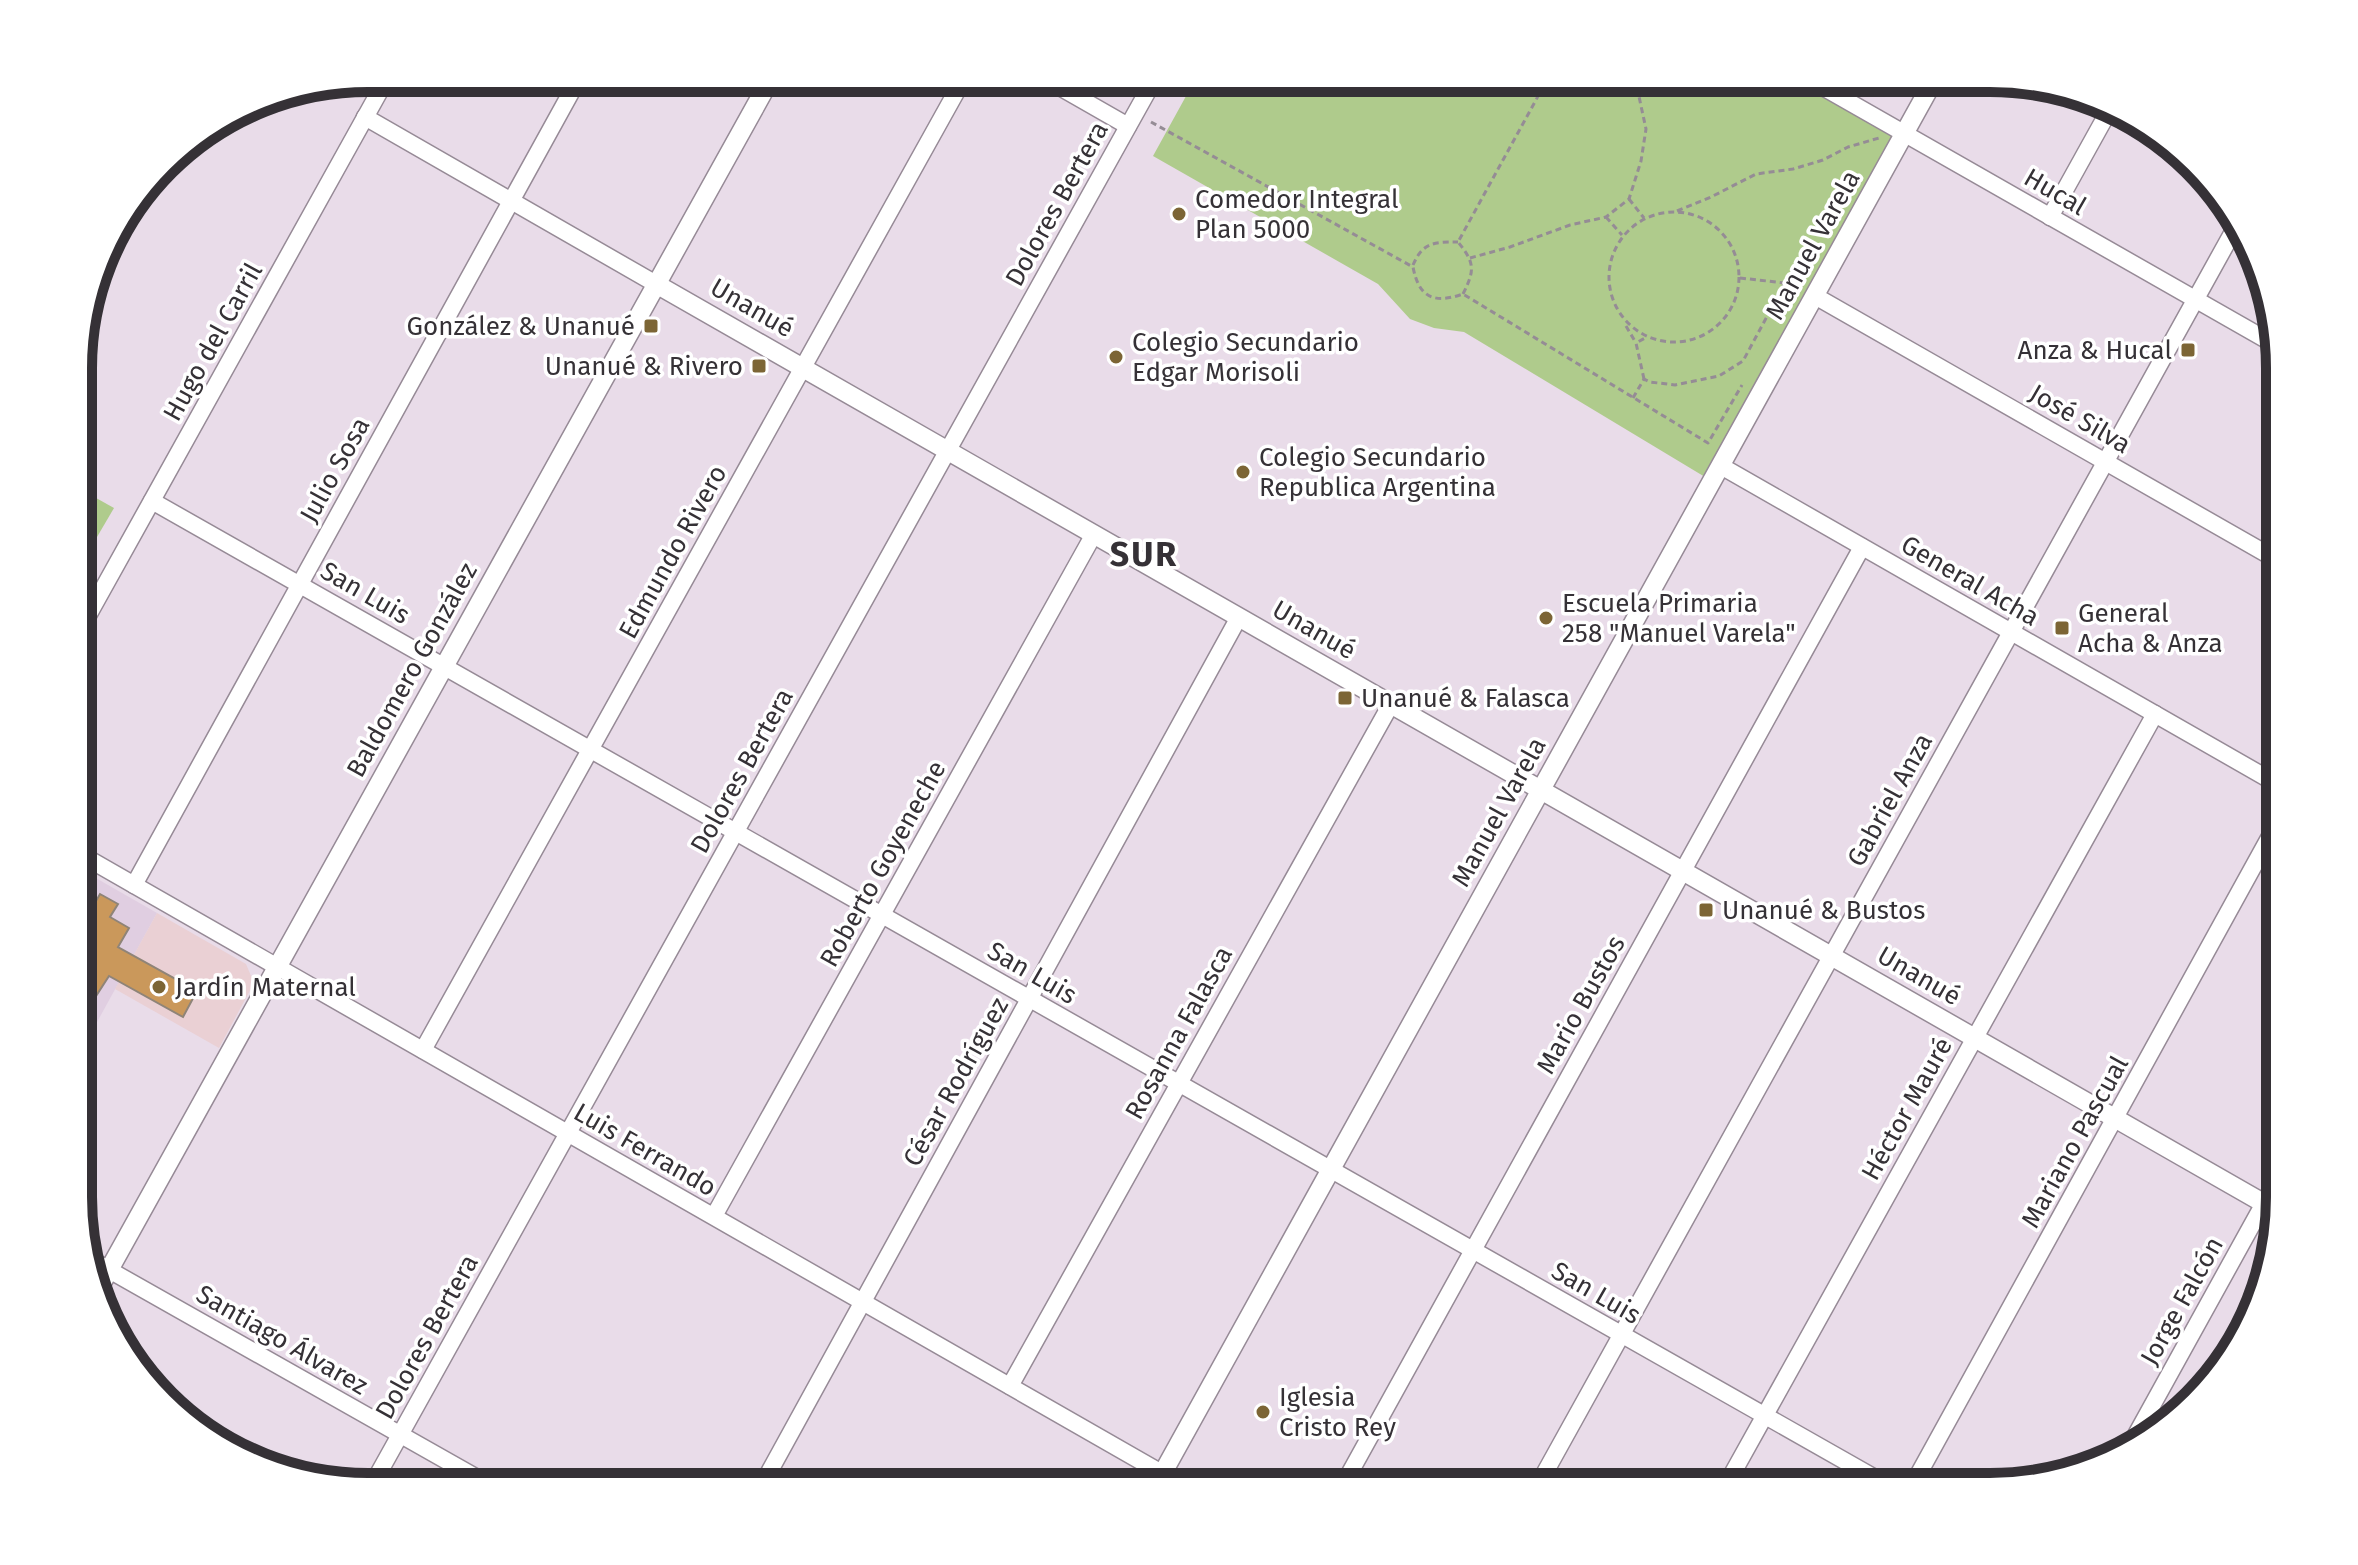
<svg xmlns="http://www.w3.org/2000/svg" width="2358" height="1565" viewBox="0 0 2358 1565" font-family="'Fira Sans',sans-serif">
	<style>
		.built { fill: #e0cee1 }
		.education { fill: #ead0d4 }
		.green { fill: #afcb8c }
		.building { fill: #ca985b; stroke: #8f8478; stroke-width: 2 }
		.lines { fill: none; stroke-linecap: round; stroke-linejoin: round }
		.minor-casing { stroke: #968a96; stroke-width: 19 }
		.tertiary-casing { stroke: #968a96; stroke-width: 21 }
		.path { stroke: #958c95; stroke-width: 3; stroke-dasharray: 6 4; stroke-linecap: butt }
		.minor { stroke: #fff; stroke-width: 16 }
		.tertiary { stroke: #fff; stroke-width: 18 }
		.poi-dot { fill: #7c6535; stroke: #fff; stroke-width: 3 }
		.labels { text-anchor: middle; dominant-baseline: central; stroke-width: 7; stroke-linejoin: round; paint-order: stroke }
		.street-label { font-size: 26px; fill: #353136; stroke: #fff }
		.poi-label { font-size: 26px; fill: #353136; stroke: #fff; text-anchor: start }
		.district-label { font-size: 34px; font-weight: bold; letter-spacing: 2px; fill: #353136; stroke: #fff }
		.rim { fill: none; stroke: #353136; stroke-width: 10 }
	</style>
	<rect width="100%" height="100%" fill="#e9dce9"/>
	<path class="built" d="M80,869L157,913L80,1053Z"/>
	<path class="education" d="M157,913L246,964L254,983L219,1048L115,989Z"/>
	<g class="green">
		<path d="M1196,78H1803L1898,132L1705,477L1464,332L1434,328L1410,319L1378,284L1153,156Z"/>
		<path d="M80,489L114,508L80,566Z"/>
	</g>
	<path class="building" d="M100,894L118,904L110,917L129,928L118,947L197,991L183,1017L109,976L96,996L93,994L80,1016V901L92,908Z"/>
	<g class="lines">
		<defs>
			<g id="minor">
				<path d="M1044,78L1128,126"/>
				<path d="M1807,78L2279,347"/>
				<path d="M365,117L656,284"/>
				<path d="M2050,217L2111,107"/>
				<path d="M1815,296L2279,561"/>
				<path d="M1721,466L2279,785"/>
				<path d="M152,501L1889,1486"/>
				<path d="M80,630L387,78"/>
				<path d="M80,854L1186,1487"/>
				<path d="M134,885L579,78"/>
				<path d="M423,1050L964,78"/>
				<path d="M714,1216L1094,534"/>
				<path d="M88,1258L493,1487"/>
				<path d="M1010,1386L1391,704"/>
				<path d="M2127,1451L2279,1176"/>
				<path d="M1912,1486L2279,820"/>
				<path d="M371,1487L1155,78"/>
				<path d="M761,1487L1239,617"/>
				<path d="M1342,1487L1862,547"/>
				<path d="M1537,1487L2239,221"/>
				<path d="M1725,1487L2155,714"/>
			</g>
			<g id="tertiary">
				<path d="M656,284L2279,1212"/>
				<path d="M99,1288L771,78"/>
				<path d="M1155,1487L1935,78"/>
			</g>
		</defs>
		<use href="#minor" class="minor-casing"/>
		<use href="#tertiary" class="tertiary-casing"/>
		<g class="path">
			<path d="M1151,122L1413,267C1419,298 1434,304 1463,294L1708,443L1742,385"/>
			<path d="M1629,199L1644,218"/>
			<path d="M1677,211L1711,197L1756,174L1793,169L1823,160L1848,147L1879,138"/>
			<circle cx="1674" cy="277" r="65"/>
			<path d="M1606,217L1622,235"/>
			<path d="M1470,258L1510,247L1570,225L1606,217L1629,199L1641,161L1646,129L1635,78"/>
			<path d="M1413,265C1423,242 1434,242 1458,242"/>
			<path d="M1740,278L1785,283L1798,287"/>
			<path d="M1463,294C1475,270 1475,263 1458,242L1548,78"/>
			<path d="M1626,326L1636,343"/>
			<path d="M1644,379L1636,343L1645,338"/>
			<path d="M1633,398L1644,379L1650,382L1675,385L1719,376L1743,361L1785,283"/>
		</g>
		<use href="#minor" class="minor"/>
		<use href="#tertiary" class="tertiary"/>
	</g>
	<g class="poi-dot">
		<circle cx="1179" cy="214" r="8"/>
		<rect x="643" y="318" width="16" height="16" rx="4"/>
		<rect x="2180" y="342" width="16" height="16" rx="4"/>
		<circle cx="1116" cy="357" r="8"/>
		<rect x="751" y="358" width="16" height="16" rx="4"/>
		<circle cx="1243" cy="472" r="8"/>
		<circle cx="1546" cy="618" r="8"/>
		<rect x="2054" y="620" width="16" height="16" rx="4"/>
		<rect x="1337" y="690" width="16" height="16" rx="4"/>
		<rect x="1698" y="902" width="16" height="16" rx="4"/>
		<circle cx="159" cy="987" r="8"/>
		<circle cx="1263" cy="1412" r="8"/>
	</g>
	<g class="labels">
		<g class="street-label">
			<text transform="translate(2055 192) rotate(30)">Hucal</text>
			<text transform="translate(1057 204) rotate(-61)">Dolores Bertera</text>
			<text transform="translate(1813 245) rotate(-61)">Manuel Varela</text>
			<text transform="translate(752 308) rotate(30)">Unanué</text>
			<text transform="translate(213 342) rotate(-61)">Hugo del Carril</text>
			<text transform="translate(2080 419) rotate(30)">José Silva</text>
			<text transform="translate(335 470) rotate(-61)">Julio Sosa</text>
			<text transform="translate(673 552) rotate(-61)">Edmundo Rivero</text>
			<text transform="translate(1970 581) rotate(30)">General Acha</text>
			<text transform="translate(365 593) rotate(30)">San Luis</text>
			<text transform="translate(1314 630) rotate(30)">Unanué</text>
			<text transform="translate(412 670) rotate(-61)">Baldomero González</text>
			<text transform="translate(742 771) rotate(-61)">Dolores Bertera</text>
			<text transform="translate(1890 800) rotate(-61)">Gabriel Anza</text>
			<text transform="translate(1499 812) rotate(-61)">Manuel Varela</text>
			<text transform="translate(883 864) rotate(-61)">Roberto Goyeneche</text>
			<text transform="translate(1032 973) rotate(30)">San Luis</text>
			<text transform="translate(1919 976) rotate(30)">Unanué</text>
			<text transform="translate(1581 1005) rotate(-61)">Mario Bustos</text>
			<text transform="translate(1179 1033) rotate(-61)">Rosanna Falasca</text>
			<text transform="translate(956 1082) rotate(-61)">César Rodríguez</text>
			<text transform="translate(1907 1109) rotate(-61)">Héctor Mauré</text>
			<text transform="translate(2075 1142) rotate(-61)">Mariano Pascual</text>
			<text transform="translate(645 1150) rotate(30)">Luis Ferrando</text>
			<text transform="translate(1596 1293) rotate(30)">San Luis</text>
			<text transform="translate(2182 1301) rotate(-61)">Jorge Falcón</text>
			<text transform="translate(427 1337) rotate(-61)">Dolores Bertera</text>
			<text transform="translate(282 1340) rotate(30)">Santiago Álvarez</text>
		</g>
		<g class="poi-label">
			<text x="1195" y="199">Comedor Integral<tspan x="1195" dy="30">Plan 5000</tspan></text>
			<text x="635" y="326" text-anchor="end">González &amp; Unanué</text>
			<text x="1132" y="342">Colegio Secundario<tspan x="1132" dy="30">Edgar Morisoli</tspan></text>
			<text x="2172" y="350" text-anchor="end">Anza &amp; Hucal</text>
			<text x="743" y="366" text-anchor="end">Unanué &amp; Rivero</text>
			<text x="1259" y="457">Colegio Secundario<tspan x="1259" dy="30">Republica Argentina</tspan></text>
			<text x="1562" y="603">Escuela Primaria<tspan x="1562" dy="30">258 "Manuel Varela"</tspan></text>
			<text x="2078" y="613">General<tspan x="2078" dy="30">Acha &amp; Anza</tspan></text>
			<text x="1361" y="698">Unanué &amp; Falasca</text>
			<text x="1722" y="910">Unanué &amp; Bustos</text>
			<text x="175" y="987">Jardín Maternal</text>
			<text x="1279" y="1397">Iglesia<tspan x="1279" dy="30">Cristo Rey</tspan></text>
		</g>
		<g class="district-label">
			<text x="1144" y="554">SUR</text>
		</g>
	</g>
	<path d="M0 0H2358V1565H0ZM368 92H1990A276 276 0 0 1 2266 368V1197A276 276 0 0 1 1990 1473H368A276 276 0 0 1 92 1197V368A276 276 0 0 1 368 92Z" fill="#fff" fill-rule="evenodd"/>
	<path class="rim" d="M368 92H1990A276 276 0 0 1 2266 368V1197A276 276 0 0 1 1990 1473H368A276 276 0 0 1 92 1197V368A276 276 0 0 1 368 92Z"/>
</svg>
